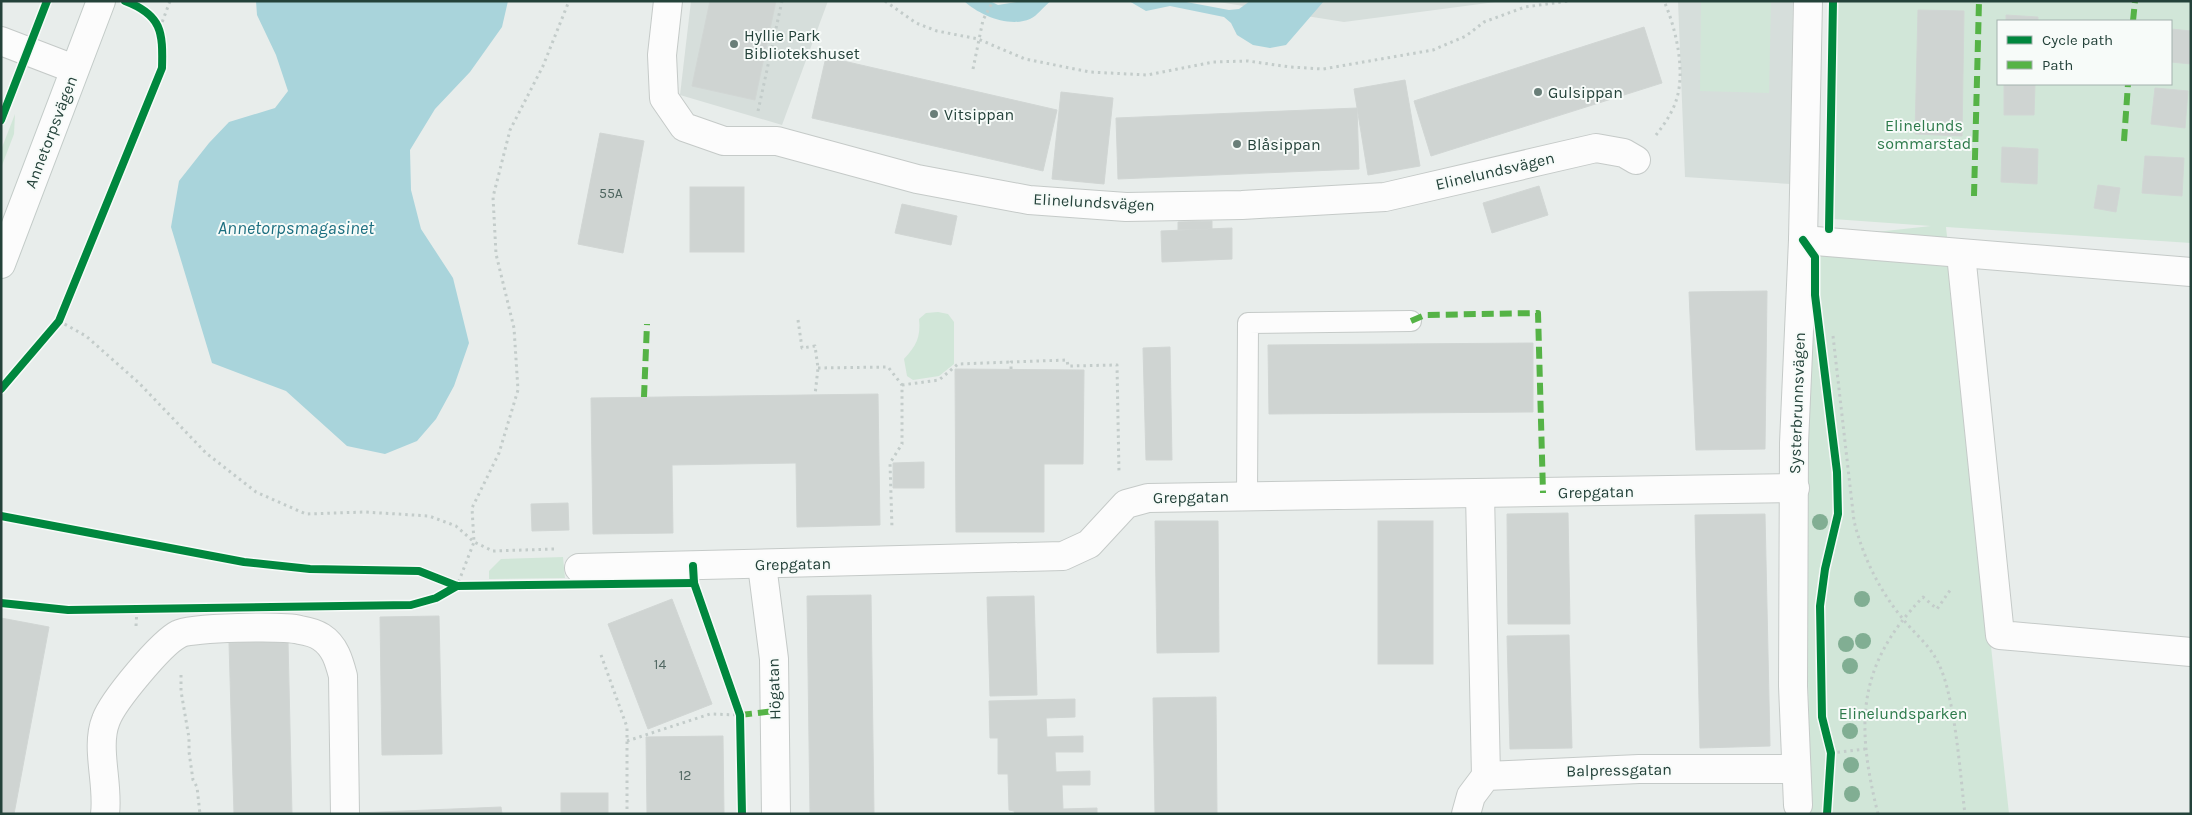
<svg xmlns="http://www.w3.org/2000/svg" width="2192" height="815" viewBox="0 0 2192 815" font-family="Karla,sans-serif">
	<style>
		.built { fill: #d6dedb }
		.green { fill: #d1e6d8; fill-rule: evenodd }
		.water { fill: #a9d4db }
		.building { fill: #cfd4d2; stroke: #d1d6d4 }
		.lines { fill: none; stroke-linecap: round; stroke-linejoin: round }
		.service-casing { stroke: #c5cac8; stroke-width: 22 }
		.minor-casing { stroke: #c5cac8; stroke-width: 30 }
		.secondary-casing { stroke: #c3cbc8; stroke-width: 30 }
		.path { stroke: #c3ccca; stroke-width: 3; stroke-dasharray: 2.5 4; stroke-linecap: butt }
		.service { stroke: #fcfcfc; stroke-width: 20 }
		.minor { stroke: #fcfcfc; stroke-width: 28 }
		.secondary { stroke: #fcfcfc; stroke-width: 28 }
		.quiet { stroke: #55b346; stroke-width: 6; stroke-dasharray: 12 6; stroke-linecap: butt }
		.cycleway-casing { stroke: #f7fbf9; stroke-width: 11 }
		.cycleway { stroke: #00873e; stroke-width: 8 }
		.tree { fill: #81ae93 }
		.poi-dot { fill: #697e78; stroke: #f7fbf9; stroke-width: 2 }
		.labels { text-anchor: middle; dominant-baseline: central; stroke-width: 4; stroke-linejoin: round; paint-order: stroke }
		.number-label { font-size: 14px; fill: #506761 }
		.poi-label { font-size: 16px; fill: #24423a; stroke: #f7fbf9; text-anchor: start }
		.park-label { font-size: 16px; fill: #2d7a4b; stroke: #f7fbf9 }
		.street-label { font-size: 16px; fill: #24423a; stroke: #f7fbf9 }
		.water-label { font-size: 18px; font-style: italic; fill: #1c6f80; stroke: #f7fbf9 }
	</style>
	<rect width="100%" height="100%" fill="#e8edeb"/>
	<g class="built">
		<path d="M691,1H828L782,125L680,95Z"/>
		<path d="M1212,1H1503L1344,22Z"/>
		<path d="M1678,1H1793L1790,184L1685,177Z"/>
	</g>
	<g class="green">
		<path d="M1701,1H1771L1769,93L1700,91Z"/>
		<path d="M1836,1H2191V243L1946,227L2009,814H1811L1799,279L1803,240L1931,226L1833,219ZM1998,21H2171V84H1998Z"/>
		<path d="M15,114L14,134L1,168V150Z"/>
		<path d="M938,312L948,314L954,322V364L939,376L913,380L907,376L904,359C916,346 921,337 919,319L926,313Z"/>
		<path d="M563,557L565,578L489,579V571L501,559Z"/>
	</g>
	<g class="water">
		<path d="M256,1H508L502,27L470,72L435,109L410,150L411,190L421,229L453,278L469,343L454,386L436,419L417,441L385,454L347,446L286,391L212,363L171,227L179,181L209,143L229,122L275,108L288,91L276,55L257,15Z"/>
		<path d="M964,1H990L998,5L1023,1H1051C1044,6 1037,16 1030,19C1009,28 979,15 964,1Z"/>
		<path d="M1129,1H1181L1229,10L1239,9L1250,1H1324L1286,45L1270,48L1253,45L1237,35L1231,23L1224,17L1170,6L1146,11Z"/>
	</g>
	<g class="building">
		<path d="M710,1H776L755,100L692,86Z"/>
		<path d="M1918,10L1964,11L1962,136L1915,134Z"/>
		<path d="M2006,15L2038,17V21H2006Z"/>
		<path d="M1644,27L1662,83L1431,156L1414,101Z"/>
		<path d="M2171,29L2191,31V64L2171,62Z"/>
		<path d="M826,57L1057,110L1043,171L812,118Z"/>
		<path d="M1405,80L1420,166L1368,175L1354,89Z"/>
		<path d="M2004,84H2035L2034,115H2004Z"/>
		<path d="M2155,88L2188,91L2185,128L2151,124Z"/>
		<path d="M1061,92L1113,98L1104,184L1052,179Z"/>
		<path d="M1357,108L1359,169L1118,179L1116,118Z"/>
		<path d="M600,133L644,141L623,253L578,244Z"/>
		<path d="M2002,147L2038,149L2037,184L2001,182Z"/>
		<path d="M2145,156L2184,158L2182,196L2142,193Z"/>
		<path d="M2098,185L2120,188L2116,212L2094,208Z"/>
		<path d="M1539,186L1548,215L1492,233L1483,203Z"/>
		<rect x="690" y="187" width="54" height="65"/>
		<path d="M902,204L957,216L951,245L895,233Z"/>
		<path d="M1212,221V229L1178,230V222Z"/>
		<path d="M1232,228V259L1162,262L1161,231Z"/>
		<path d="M1767,291L1765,449L1696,450L1689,292Z"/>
		<path d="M1533,343V412L1269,414L1268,345Z"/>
		<path d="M1170,347L1172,460H1146L1143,348Z"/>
		<path d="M955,369L1084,370L1083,464H1044V532H956Z"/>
		<path d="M878,394L880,525L797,527L796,463L672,465L673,533L593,534L591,398Z"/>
		<path d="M924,462V488H893V463Z"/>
		<path d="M568,503L569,530L532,531L531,504Z"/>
		<path d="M1568,513L1570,624H1508L1507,514Z"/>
		<path d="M1765,514L1770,746L1700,748L1695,515Z"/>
		<path d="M1155,521H1218L1219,652L1157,653Z"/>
		<rect x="1378" y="521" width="55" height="143"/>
		<path d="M871,595L874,814H810L807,596Z"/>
		<path d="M1034,596L1037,695L990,696L987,597Z"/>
		<path d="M672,599L712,704L648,729L608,624Z"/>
		<path d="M439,616L442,754L382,755L380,617Z"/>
		<path d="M1,618L49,627L14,814H1Z"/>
		<path d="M1569,635L1572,748L1510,749L1507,636Z"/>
		<path d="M288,641L292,814H234L229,643Z"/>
		<path d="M1216,697L1217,814H1155L1153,698Z"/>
		<path d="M1075,699V717L1046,718L1047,737L1083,736V752H1055L1056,772L1090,771V785H1062L1063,809L1097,808V814H1015L1014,811L1009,810L1008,774H998V738H990L989,701Z"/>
		<path d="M723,736L724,814H647L646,737Z"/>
		<rect x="561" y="793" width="47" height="21"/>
		<path d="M501,807L502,814H355V813Z"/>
	</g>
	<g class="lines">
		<defs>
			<path id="service" d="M1247,496L1248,323L1411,321"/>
			<g id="minor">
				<path d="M668,1L662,55L664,98L684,127L724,141H777L917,179L1029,200L1126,207L1242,205L1385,197L1596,148L1624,153L1636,160"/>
				<path d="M1,41L74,69"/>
				<path d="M1803,240L2191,272"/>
				<path d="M1961,254L2000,635L2191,652"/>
				<path d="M1480,494L1486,776"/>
				<path d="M762,565L774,659L776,814"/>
				<path d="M579,568L1063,556L1089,544L1126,504L1148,498L1795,488"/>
				<path d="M1798,805L1793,686L1794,443L1803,240L1808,1"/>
				<path d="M105,814C109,784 95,747 106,720C113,701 161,643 179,634C191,627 284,626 300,630C306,631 315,633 321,637C335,646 339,661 343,676L345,814"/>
				<path d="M1466,814L1471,796L1486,776L1639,769H1795"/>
			</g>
			<path id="secondary" d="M1,264L101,1"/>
		</defs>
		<use href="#service" class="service-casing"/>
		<use href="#minor" class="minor-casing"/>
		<use href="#secondary" class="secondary-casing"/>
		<g class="path">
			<path d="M885,1L916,23L937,31L978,39L1025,59L1090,72L1147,75L1213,62L1248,61L1290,67L1323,69L1433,50L1466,36L1484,22L1525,7L1569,1"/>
			<path d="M160,28L170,1"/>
			<path d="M973,69L983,20L993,1"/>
			<path d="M758,111L782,1"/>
			<path d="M1656,135C1664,125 1672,113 1676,101C1686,72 1676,28 1664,1"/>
			<path d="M798,320L802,348L815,346L818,368L815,395"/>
			<path d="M59,321L86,336L139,383L206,453L256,492L306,514L365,512L429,516L456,526L474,542L457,586"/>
			<path d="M1833,336L1854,521C1863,557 1879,590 1903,619C1913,632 1927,643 1935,657C1955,688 1960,775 1965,814"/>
			<path d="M818,368L888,367L902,385V444L890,463L892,528"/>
			<path d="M1011,369V362L1067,360L1068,366L1117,365L1119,473"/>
			<path d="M902,385L939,380L958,364L1011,362"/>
			<path d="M1,521L3,516"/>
			<path d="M554,549L493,551L474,542L472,508L499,453L518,390L514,328L496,254L493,197L510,130L543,66L569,1"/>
			<path d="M136,626L137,609"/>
			<path d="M601,655L627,727V814"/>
			<path d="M181,675V691L189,738V752L193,780L197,787L200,814"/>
			<path d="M627,741L710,714L740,715"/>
			<path d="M1831,753L1865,749"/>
			<path d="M1878,814C1856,725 1856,666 1923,597L1937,609L1951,589"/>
		</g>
		<use href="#service" class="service"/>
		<use href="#minor" class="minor"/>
		<use href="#secondary" class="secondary"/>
		<g class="quiet">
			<path d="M2133,21L2135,1"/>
			<path d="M2124,141L2128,84"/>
			<path d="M1974,196L1979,1"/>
			<path d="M1411,321L1425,315L1538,313L1543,493"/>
			<path d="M644,397L647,324"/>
			<path d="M740,715L775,711"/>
		</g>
		<defs>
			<g id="cycleway">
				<path d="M1,120L47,1"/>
				<path d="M1829,229L1833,1"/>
				<path d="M1803,240L1815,257V295L1837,472L1838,514L1825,569L1820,606L1822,717L1831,753L1827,814"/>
				<path d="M1,389L59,321L162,68C163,32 162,15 125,1"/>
				<path d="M1,516L244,562L310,569L419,571L457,586L694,583"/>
				<path d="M693,566L694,583L740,715L742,814"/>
				<path d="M1,603L68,610L411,605L436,598L457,586"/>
			</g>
		</defs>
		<use href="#cycleway" class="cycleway-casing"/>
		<use href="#cycleway" class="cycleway"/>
	</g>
	<g class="tree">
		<circle cx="1820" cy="522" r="8"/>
		<circle cx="1862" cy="599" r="8"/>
		<circle cx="1863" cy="641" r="8"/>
		<circle cx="1846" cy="644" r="8"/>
		<circle cx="1850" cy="666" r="8"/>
		<circle cx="1850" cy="731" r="8"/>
		<circle cx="1851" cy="765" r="8"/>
		<circle cx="1852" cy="794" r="8"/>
	</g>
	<g class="poi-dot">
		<circle cx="734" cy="44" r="5"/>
		<circle cx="1538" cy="92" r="5"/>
		<circle cx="934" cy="114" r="5"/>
		<circle cx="1237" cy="144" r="5"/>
	</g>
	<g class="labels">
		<g class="number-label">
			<text x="611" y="193">55A</text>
			<text x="660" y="664">14</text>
			<text x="685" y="775">12</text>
		</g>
		<g class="poi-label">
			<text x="744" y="35">Hyllie Park<tspan x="744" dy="18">Bibliotekshuset</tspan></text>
			<text x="1548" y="92">Gulsippan</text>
			<text x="944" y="114">Vitsippan</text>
			<text x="1247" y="144">Blåsippan</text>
		</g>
		<g class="park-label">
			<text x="1924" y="125">Elinelunds<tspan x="1924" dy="18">sommarstad</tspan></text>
			<text x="1903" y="713">Elinelundsparken</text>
		</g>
		<g class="street-label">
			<text transform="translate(51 132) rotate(-69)">Annetorpsvägen</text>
			<text transform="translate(1495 171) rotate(-13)">Elinelundsvägen</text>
			<text transform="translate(1094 202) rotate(3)">Elinelundsvägen</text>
			<text transform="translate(1797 403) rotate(-88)">Systerbrunnsvägen</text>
			<text transform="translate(1596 492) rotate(-1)">Grepgatan</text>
			<text transform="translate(1191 497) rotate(-1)">Grepgatan</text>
			<text transform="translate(793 564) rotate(-1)">Grepgatan</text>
			<text transform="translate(774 689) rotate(-92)">Högatan</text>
			<text transform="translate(1619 770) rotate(-1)">Balpressgatan</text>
		</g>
		<g class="water-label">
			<text x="296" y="228">Annetorpsmagasinet</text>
		</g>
	</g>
	<rect width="2192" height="815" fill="none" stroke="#24423a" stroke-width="5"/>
	<rect x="1997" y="20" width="175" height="65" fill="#f7fbf9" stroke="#a3b1ad"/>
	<rect x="2007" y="36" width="25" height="8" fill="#00873e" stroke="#a3b1ad"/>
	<text x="2042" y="45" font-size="15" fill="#24423a">Cycle path</text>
	<rect x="2007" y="61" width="25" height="8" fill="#55b346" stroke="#a3b1ad"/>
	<text x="2042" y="70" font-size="15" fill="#24423a">Path</text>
</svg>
